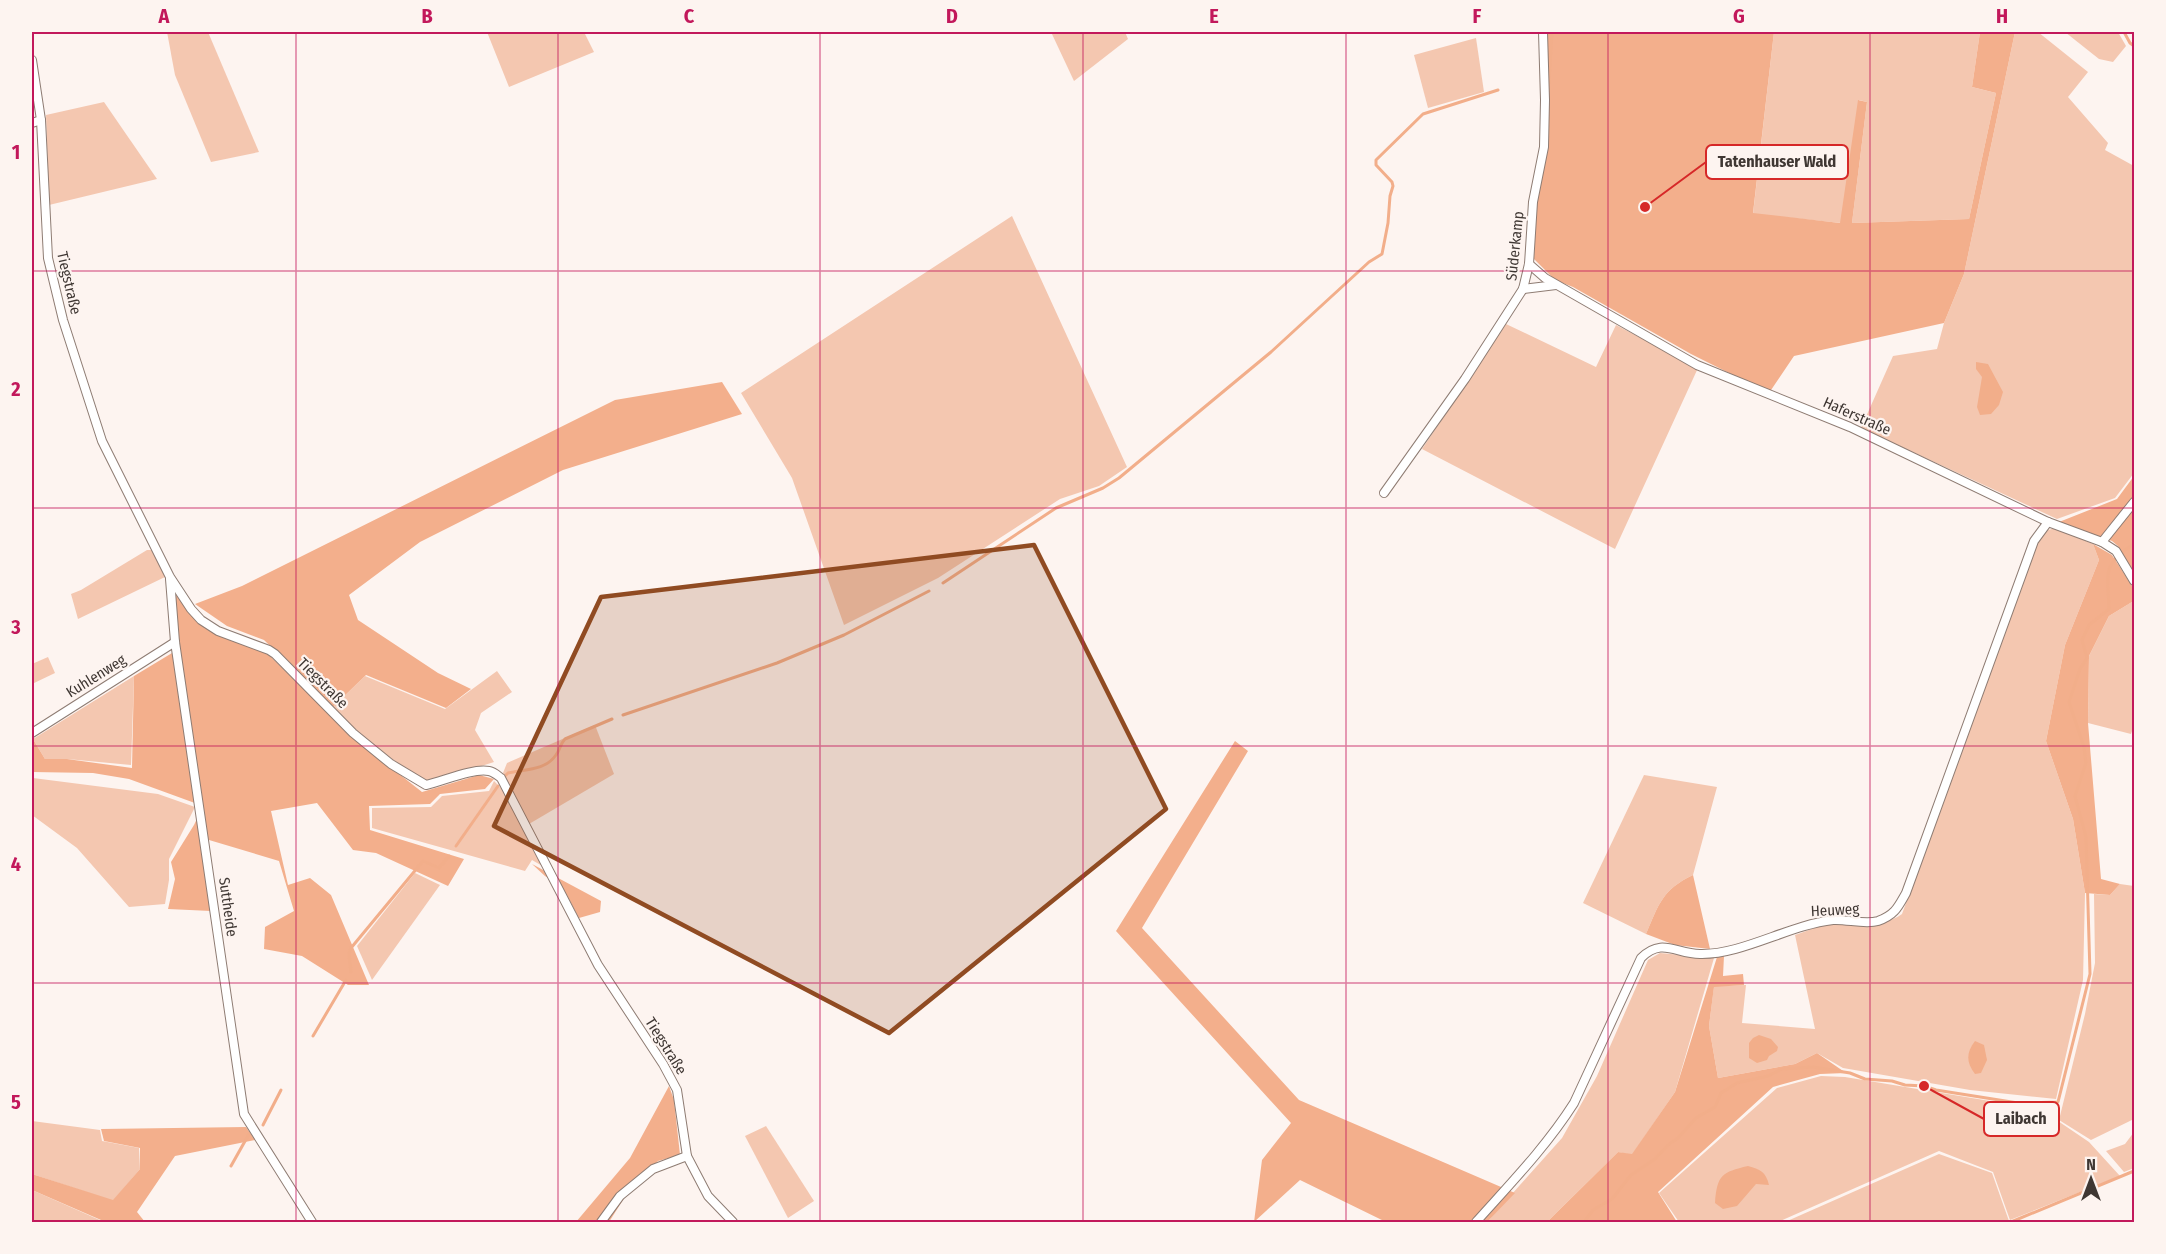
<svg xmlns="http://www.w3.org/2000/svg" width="2166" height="1254" viewBox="0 0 2166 1254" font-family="'Fira Sans Condensed',sans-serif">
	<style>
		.green { fill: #f4c7b0 }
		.forest { fill: #f3af8c }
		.water { fill: #f2ae8a }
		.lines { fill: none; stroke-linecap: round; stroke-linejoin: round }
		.stream { stroke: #f2ae8a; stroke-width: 3 }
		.street-casing { stroke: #8e7c73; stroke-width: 10 }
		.street { stroke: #fff; stroke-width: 8 }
		.marked { fill: #904b22; fill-opacity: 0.2; stroke: #904b22; stroke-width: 4.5; stroke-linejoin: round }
		.grid { fill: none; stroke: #c2185b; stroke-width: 1.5; stroke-opacity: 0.55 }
		.labels { text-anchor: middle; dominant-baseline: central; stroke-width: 4.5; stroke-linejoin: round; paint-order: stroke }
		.street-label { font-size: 15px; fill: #3f3733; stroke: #fdf4f0 }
		.leader { fill: none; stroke: #d62828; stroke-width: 2 }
		.callout-dot { fill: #d62828; stroke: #fdf4f0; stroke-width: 2 }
		.callout { fill: #fdf4f0; stroke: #d62828; stroke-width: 2 }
		.callout-label { font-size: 16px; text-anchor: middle; font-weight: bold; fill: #3f3733 }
		.neatline { fill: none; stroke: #c2185b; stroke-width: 2 }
		.grid-label { font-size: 20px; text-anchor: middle; font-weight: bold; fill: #c2185b }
	</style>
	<rect width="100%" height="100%" fill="#fdf4f0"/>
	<g class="green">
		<path d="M167,32H208L259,152L211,162L175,75Z"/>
		<path d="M487,32H584L594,52L509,87Z"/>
		<path d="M1051,32H1125L1128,39L1074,81Z"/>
		<path d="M1774,32H1980L1972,87L1996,93L1969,219L1852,223L1867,102L1859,100L1841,223L1753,214Z"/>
		<path d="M2015,32H2038L2088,72L2068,97L2108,143L2105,150L2134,166V473L2115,498L2057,519L1861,428L1893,356L1937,349L1944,323L1964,274Z"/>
		<path d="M2065,32H2118L2126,46L2113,62L2099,59Z"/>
		<path d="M1476,38L1484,92L1428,108L1414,55Z"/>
		<path d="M104,102L157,179L49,205L46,115Z"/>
		<path d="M1012,216L1127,467L1099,486L1060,499L938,578L844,625L792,478L741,393Z"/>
		<path d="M1506,324L1596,367L1616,325L1698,368L1615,549L1422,449Z"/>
		<path d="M2055,528L2093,544L2099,560L2065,645L2046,741L2073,819L2085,893L2083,980L2056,1099L1970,1090L1843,1068L1817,1053L1795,1064L1718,1078L1709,1026L1714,986L1746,985L1742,1023L1815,1029L1795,935C1807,931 1820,925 1832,923C1856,921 1881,929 1902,914L2037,543L2045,531Z"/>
		<path d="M147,550H153L165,577L78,619L71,594L81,590Z"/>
		<path d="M2132,602L2134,604V725L2131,734L2088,723L2089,656L2109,616Z"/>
		<path d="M48,657L55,673L32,684V664Z"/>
		<path d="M497,671L512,692L481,713L475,730L494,762L444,778L428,782C391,760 362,739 333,707L365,676L445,709Z"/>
		<path d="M134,676L131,765L67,759H45L33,739Z"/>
		<path d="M595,725L614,774L529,824L503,773L507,763Z"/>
		<path d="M1644,775L1717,787L1693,875C1662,890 1659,904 1646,934L1583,903Z"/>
		<path d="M33,778L158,794L195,807L169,859V880L165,904L129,907L77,848L32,815Z"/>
		<path d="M494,781L505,792L544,867L532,860L525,871L372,828V808L431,807L442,796L489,791Z"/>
		<path d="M415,873L440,885L372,980L357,946Z"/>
		<path d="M2120,884L2134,886V1119L2091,1140L2059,1120L2085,1014L2095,963L2094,894L2110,895Z"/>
		<path d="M1660,953L1714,958L1675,1092L1632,1155L1618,1152L1547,1222H1487L1562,1138L1597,1076L1648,960Z"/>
		<path d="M1821,1076L1845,1077L2002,1103L2058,1107V1121L2089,1142L2120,1176L2010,1220L1993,1172L1939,1151L1778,1222H1679L1659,1193L1777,1088Z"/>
		<path d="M32,1121L100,1130L102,1141L139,1148L140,1169L113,1201L32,1174Z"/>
		<path d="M766,1126L814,1201L788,1218L745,1136Z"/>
		<path d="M2134,1132V1168L2124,1172L2106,1151L2125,1144Z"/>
		<path d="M1939,1154L1992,1173L2009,1221L2005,1222H1785Z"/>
		<path d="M32,1190L102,1221L101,1222H32Z"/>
	</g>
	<g class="forest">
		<path d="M1546,32H1774L1753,213L1840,223L1858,100L1867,102L1852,223L1969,219L1996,93L1972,87L1980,32H2015L1964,274L1944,323L1794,356L1769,393L1691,354L1573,287L1555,280L1534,259L1536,200L1548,150L1549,88Z"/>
		<path d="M722,382L742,414L563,470L420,542L349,595L358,620L438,673L471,689L446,708L366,675L333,707L264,640L227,626L195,604L242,586L615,400Z"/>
		<path d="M2134,476V573L2118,546L2112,541L2059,522L2117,499Z"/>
		<path d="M2093,544L2112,555L2134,589V604L2132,602L2109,616L2089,656L2088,723L2101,879L2120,884L2110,895L2085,893L2073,819L2046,741L2065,645L2099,560Z"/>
		<path d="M176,595L188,610L221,633L261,647L351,736L422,792L479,775L494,779L485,789L440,794L430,804L369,806L370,830L464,859L448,886L376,853L353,850L317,803L271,811L288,885L310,878L331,895L369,985H348L302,956L264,949L265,927L294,911L279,861L199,837L211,911L168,909L175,879L171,862L194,825L203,806L129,779L93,773L32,772L33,739L45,759H67L132,768L134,676L177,650L173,596Z"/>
		<path d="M1235,741L1248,751L1142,928L1299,1100L1515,1193L1487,1222H1386L1300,1180L1254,1222L1262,1160L1291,1123L1116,931Z"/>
		<path d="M532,864L601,901L600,912L579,918L563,888L545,876Z"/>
		<path d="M1693,875L1710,949L1675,945L1646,934C1659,904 1662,890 1693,875Z"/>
		<path d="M1724,956L1723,976L1743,974L1744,985L1714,987L1709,1026L1718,1078L1795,1064L1817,1053L1846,1073L1820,1074L1773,1087L1658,1192L1677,1222H1547L1618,1152L1632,1154L1675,1092L1717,957Z"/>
		<path d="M669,1086L674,1100L680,1155L658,1161L628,1192L609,1222H576L630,1158Z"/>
		<path d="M246,1127L255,1140L175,1156L137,1212L145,1222H101V1220L32,1190V1174L113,1200L140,1169V1148L104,1141L101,1129Z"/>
	</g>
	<g class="water">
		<path d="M1976,362L1988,364L2003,392L1999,405L1991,414L1980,415L1977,407L1982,377L1976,369Z"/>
		<path d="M1759,1035L1771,1039L1778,1047L1777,1051L1769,1056L1767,1060L1757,1063L1749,1058V1043L1753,1038Z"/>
		<path d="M1975,1041L1984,1045L1987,1060L1981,1073L1975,1074C1966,1062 1966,1053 1975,1041Z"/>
		<path d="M1748,1166C1760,1169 1766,1172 1769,1185L1756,1184L1737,1206L1723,1209L1715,1203C1717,1175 1722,1172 1748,1166Z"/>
	</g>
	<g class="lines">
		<g class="stream">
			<path d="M2124,32L2130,43L2134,46"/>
			<path d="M1549,83L1552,32"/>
			<path d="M943,583L1056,508L1103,488L1119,478L1271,352L1369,262L1382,254L1388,223L1390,196L1393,186L1392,182L1376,165V160L1423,114L1498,90"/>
			<path d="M623,715L777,663L844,635L929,591"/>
			<path d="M505,776L508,773C525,769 545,771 556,755C560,750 560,744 565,739L612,719"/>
			<path d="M456,846L498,786"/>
			<path d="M351,972L349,954L351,948L423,861L439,868L449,856"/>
			<path d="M313,1036L346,980"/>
			<path d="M263,1125L281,1090"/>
			<path d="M231,1166L249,1134"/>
			<path d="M1584,1222L1593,1210L1612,1199L1631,1175L1655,1159L1668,1145L1678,1138L1696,1118L1715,1107L1721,1093L1737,1083L1768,1076L1782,1069L1813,1067L1850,1073L1865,1079L1892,1081L1905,1085L1924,1086L1936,1090L2018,1103L2058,1102L2090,974L2086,837L2075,796L2086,763L2084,747L2069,702L2080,669L2087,658L2082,640L2089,625L2109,609C2108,574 2101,564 2134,544"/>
			<path d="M2011,1222L2134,1171"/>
		</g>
		<defs>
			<g id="street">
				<path d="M32,60L41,120L48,258L63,320L102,441L170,577L191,609L201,620L218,631L269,650L275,654L353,733L391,764L426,785C444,781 472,768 489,771C494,772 497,775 501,778L598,965L663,1064L677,1090L687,1156L708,1196L733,1222"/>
				<path d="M32,123L41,120"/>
				<path d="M1529,264L1545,278L1697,365L1850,427L2048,522L2102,542L2116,551L2134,581"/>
				<path d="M1523,289L1556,285"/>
				<path d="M1384,493L1465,379L1523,289L1529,264L1533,202L1544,147L1545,100L1543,32"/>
				<path d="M2102,542L2134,502"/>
				<path d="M170,579L175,642L244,1114L312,1222"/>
				<path d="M32,733L175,642"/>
				<path d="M601,1222L620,1196L653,1169L687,1156"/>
				<path d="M1476,1222C1510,1184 1546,1147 1574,1103L1641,958C1662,937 1676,954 1700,954C1742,955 1789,925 1833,920C1847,919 1865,925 1878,921C1895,915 1898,907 1906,893L2034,541L2048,522"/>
			</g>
		</defs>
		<use href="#street" class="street-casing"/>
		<use href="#street" class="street"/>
	</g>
	<path class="marked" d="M1034,545L1166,809L889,1033L494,826L601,597Z"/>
	<path class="grid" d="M296,32V1222M558,32V1222M820,32V1222M1083,32V1222M1346,32V1222M1608,32V1222M1870,32V1222M32,271H2134M32,508H2134M32,746H2134M32,983H2134"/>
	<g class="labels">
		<g class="street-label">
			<text transform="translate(1515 246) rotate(-84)">Süderkamp</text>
			<text transform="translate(69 283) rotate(77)">Tiegstraße</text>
			<text transform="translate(1857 416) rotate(24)">Haferstraße</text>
			<text transform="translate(96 676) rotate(-32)">Kuhlenweg</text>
			<text transform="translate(323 683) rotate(45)">Tiegstraße</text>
			<text transform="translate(228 907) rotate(82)">Suttheide</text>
			<text transform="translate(1835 910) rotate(-3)">Heuweg</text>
			<text transform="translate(666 1046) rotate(58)">Tiegstraße</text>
		</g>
	</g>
	<path class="leader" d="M1645 207L1706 162M1924 1086L1984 1119"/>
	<g class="callout-dot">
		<circle cx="1645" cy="207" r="6"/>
		<circle cx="1924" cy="1086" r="6"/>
	</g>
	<g class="callout">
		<rect x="1706" y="145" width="142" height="34" rx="6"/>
		<rect x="1984" y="1102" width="75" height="34" rx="6"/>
	</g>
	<g class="callout-label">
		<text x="1777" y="167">Tatenhauser Wald</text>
		<text x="2021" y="1124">Laibach</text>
	</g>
	<rect width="2166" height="1254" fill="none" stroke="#fdf4f0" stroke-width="66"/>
	<g transform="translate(2091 1179)" stroke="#fdf4f0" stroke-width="4.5" paint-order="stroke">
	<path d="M0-4.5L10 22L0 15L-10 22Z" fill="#3f3733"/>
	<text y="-9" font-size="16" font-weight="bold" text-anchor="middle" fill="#3f3733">N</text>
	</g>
	<rect x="33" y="33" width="2100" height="1188" class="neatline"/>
	<g class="grid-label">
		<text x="164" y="23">A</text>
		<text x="427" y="23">B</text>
		<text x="689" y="23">C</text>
		<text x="952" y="23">D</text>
		<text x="1214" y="23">E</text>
		<text x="1477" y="23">F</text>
		<text x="1739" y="23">G</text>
		<text x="2002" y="23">H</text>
		<text x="16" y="159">1</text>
		<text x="16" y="396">2</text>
		<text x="16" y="634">3</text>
		<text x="16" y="871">4</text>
		<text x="16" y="1109">5</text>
	</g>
</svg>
